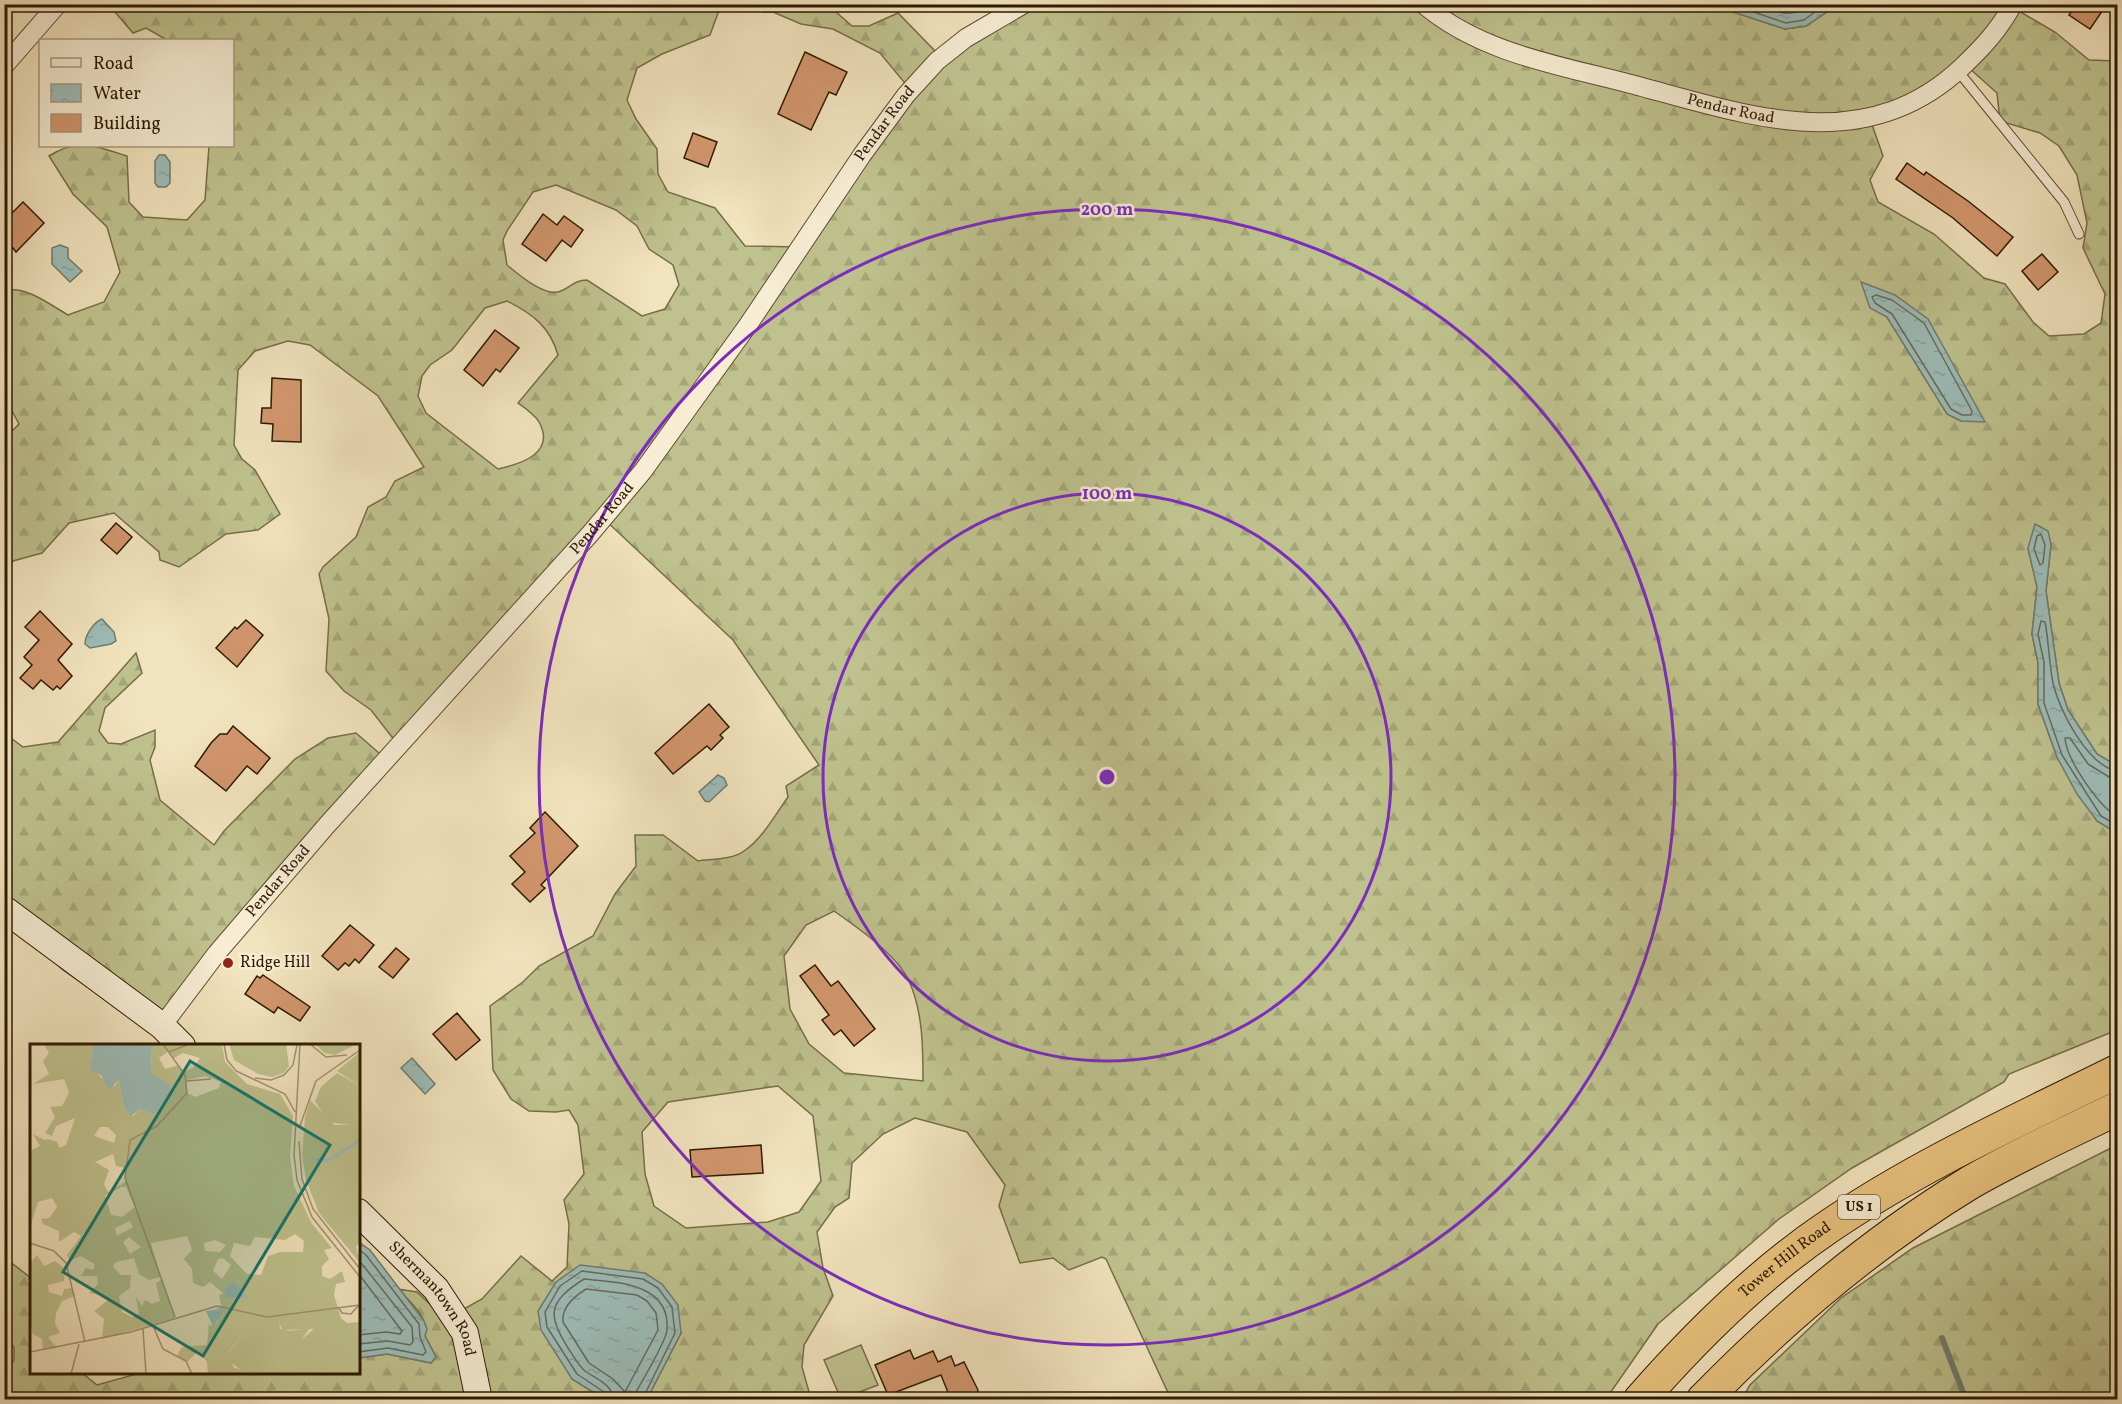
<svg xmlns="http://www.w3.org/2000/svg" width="2122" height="1404" viewBox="0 0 2122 1404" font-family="Vollkorn,serif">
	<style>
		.forest { fill: url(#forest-firs); stroke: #766e47; stroke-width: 1.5; fill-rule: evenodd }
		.park { fill: #bfc28e; stroke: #766e47; stroke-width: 1.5 }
		.water { fill: url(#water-ripples); stroke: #717c6f; stroke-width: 1.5 }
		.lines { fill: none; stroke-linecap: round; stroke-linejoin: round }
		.shore { stroke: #666c5c; stroke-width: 1.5 }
		.stream { stroke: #717c6f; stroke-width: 6 }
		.building { fill: #d2966d; stroke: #2e1a00; stroke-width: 1.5 }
		.lane-casing { stroke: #5f4c2f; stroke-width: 11 }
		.street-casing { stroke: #5f4c2f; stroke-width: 20 }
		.secondary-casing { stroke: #2e1a00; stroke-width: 28 }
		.highway-casing { stroke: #2e1a00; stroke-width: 35 }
		.lane { stroke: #f6edd4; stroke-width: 9 }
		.street { stroke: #f6edd4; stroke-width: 18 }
		.secondary { stroke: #f6edd4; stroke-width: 26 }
		.highway { stroke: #e8c27e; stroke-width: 33 }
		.ring { fill: none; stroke: #7b2cbf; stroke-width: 3 }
		.poi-dot { fill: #8f2418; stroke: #f6edd4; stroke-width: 2 }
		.labels { text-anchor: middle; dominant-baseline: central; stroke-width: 5; stroke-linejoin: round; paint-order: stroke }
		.shield { fill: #f6edd4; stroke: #6a5940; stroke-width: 1.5 }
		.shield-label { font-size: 15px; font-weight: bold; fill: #2e1a00 }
		.street-label { font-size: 16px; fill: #2e1a00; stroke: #f6edd4 }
		.poi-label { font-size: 16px; fill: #2e1a00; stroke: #f6edd4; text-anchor: start }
		.inset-river { fill: none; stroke: #9dbdb9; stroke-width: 3 }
		.inset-road { fill: none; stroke: #a39371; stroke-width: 1.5 }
		.view { fill: #0f766e; fill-opacity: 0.15; stroke: #0f766e; stroke-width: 3 }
		.inset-edge { fill: none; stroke: #2e1a00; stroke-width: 3 }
		.centre { fill: #7b2cbf; stroke: #f6edd4; stroke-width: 3 }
		.ring-label { font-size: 18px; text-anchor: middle; font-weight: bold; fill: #7b2cbf; stroke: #f6edd4; stroke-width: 5; stroke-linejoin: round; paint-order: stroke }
	</style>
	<defs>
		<pattern id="forest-firs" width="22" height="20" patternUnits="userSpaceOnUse" patternTransform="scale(1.5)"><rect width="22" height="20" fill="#bfc28e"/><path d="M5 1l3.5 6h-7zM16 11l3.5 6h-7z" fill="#a4a679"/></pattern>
		<pattern id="water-ripples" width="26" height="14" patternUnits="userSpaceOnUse" patternTransform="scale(1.5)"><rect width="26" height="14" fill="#9dbdb9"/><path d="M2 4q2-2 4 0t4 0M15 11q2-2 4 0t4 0" fill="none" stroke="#88a29d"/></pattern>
	</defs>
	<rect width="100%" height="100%" fill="#f1e3bd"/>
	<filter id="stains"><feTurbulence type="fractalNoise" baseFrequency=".00333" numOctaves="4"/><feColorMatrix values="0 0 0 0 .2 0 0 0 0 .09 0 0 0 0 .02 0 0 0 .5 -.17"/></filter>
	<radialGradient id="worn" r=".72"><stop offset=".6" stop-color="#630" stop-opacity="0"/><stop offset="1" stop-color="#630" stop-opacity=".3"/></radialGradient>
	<g class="forest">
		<path d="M1025,4H1711L1785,29L1806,26L1837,5L2014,4L2017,10L2055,32L2089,60L2117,61V766L2097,754L2068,710L2059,683L2046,591L2051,544L2028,548L2037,587L2032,634L2038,663V704L2057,757L2079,794L2097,821L2117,833V1030L2009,1074L2004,1082L1852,1168L1779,1219L1658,1324L1606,1399H1171L1106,1259L1102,1257L1069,1270L1053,1258L1020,1263L999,1206L1005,1185L967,1132L915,1118L883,1134L852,1163L849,1198L835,1207L817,1232L823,1268L833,1296L804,1345L802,1367L811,1399H647L681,1333L572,1379L604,1399H5V1373L14,1360V1348L5,1332V1258L31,1278L32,1372L82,1373L97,1385L140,1373L358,1372L359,1358L387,1354L431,1363L436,1357L425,1336C430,1318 409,1301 398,1289L417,1292L446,1319L482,1299L521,1256L552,1281L567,1267L569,1224L564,1200L584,1174L578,1125L569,1110L556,1112L529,1111L511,1099L493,1070L490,1006L523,982L539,966L593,936L615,894L636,866L635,835H663L698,861C712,859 732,860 744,851C762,839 776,814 788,797L786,786L819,765L733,640L603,518L399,746L371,710L344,691L326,671L329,619L319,574L323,567L356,537L368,507L386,497L395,481L424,467L378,396L310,345L288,341L255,351L238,370L234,445L242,459L255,470L280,514L258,530L226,534L179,567L160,560L159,552L114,513L69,523L42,553L13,561L5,571V438L19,424L5,398V291C24,284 52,306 68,315L104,302L120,272L107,227L73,194L49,156C79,137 95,146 127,156L129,202L143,217L187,220L205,200L209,146H232V40H167L146,28L133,33L109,5H721L710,35L662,54L637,68L627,100L636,119L657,149L658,174L668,192L715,208L745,246L801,247L909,88L880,53L833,29L801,24L773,12H763L760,5H828L852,26H869L898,13L939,55ZM1968,67L1997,93L2000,121L2040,133L2059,146L2077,175L2087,223L2083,248L2105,294L2101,323L2084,334L2049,336L2033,322L2005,284L1984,278L1934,234L1878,202L1870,180L1883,156L1870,119ZM556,185L616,210L637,226L649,249L673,265L679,285L665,309L642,316L587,280C575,280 572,286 561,291C546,298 519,275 507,265L503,240L507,231L533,192ZM507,301C533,314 550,327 558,355L518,403C525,408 535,415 539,422C556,453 521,464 498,469L426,413L418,396L422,376L430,365L452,350L485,308ZM1887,317L1961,421L1947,414ZM834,911C857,927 897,955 909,981C923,1012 923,1048 923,1081L844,1073L809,1044L790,1009L784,956L806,925ZM778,1086L813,1116L821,1181L799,1212L768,1222L686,1228L654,1206L645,1174L642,1132L668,1102Z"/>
		<path d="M136,653L142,673L105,708L99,731L108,743L121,744L155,730V747L150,760L160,800L214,845L224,831L295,759L328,738L356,733L387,760L147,1028L63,970L5,916L4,733L23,747L58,742Z"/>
		<path d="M2117,1145V1399H1742L1750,1385L1841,1298L1913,1248Z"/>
	</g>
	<path class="park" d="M861,1345L878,1385L841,1399L824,1360Z"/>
	<g class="water">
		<path d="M1711,5H1837L1806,26L1785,29Z"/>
		<path d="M159,155H165L170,162V183L166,187H158L155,183V161Z"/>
		<path d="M60,245L68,248V258L82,271L70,282L52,264V248Z"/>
		<path d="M1861,282L1895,295L1928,319L1985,422L1961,421L1947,414L1887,317L1870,308Z"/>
		<path d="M2035,524L2048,531L2051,544L2046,591L2059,683L2068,710L2097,754L2117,766V833L2097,821L2077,794L2057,757L2038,704V663L2032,634L2037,587L2028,548Z"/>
		<path d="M102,619L114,632L116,641L111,644L90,648L85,644C85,635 94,622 102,619Z"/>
		<path d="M718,775L724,778L727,785L709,802L705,801L699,792Z"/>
		<path d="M412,1058L435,1084L425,1094L401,1068Z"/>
		<path d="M359,1242L370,1250L424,1321L427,1329L425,1336L436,1357L431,1363L387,1354L359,1358Z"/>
		<path d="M580,1265L645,1273L662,1284L678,1305L681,1333L647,1399H604L572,1379L541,1330L538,1311L556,1282Z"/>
	</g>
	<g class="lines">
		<g class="shore">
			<path d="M1730,4L1786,23L1804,20L1826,4"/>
			<path d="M1755,4C1779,12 1790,20 1813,4"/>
			<path d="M1876,295L1892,300L1924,323L1972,411L1971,415H1962L1951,409L1892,314L1875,303L1872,297Z"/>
			<path d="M2041,534L2045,545L2043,563L2040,565L2034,549L2037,536Z"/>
			<path d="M2118,771C2088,767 2059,710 2053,683C2049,663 2049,643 2045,622L2041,621L2038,634L2044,662V703L2062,755L2101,816L2118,826"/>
			<path d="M2118,778L2109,777L2088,764L2070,738H2065C2066,759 2099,807 2118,817"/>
			<path d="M358,1249L366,1255L419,1324L420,1337L426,1352L423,1355L388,1348L358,1352"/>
			<path d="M358,1259L412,1327L413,1342L410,1345L388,1341L358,1344"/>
			<path d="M358,1273L402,1331L400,1334L386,1332L358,1335"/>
			<path d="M586,1289L637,1295L647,1301L656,1313L658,1330L625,1392L613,1379L589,1363L563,1322C561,1307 575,1296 586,1289Z"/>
			<path d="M606,1400L604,1392L577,1374L547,1327L545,1312L560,1286L582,1271L643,1279L658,1288L672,1307L675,1333L642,1400"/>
			<path d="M613,1400C613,1384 596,1379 585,1371C578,1365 573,1355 568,1348C547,1314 548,1302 584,1279C616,1282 671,1283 667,1330C666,1342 643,1379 636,1392L635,1400"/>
		</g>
		<path class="stream" d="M1942,1338L1966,1400"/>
	</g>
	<g class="building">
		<path d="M2076,4H2107L2090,29L2069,15Z"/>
		<path d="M805,52L847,72L836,95L829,92L811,130L778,114Z"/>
		<path d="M693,133L717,142L708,167L684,158Z"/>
		<path d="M1907,163L1924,175L1926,172L1968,201L2013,237L1997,256L1953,218L1896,179Z"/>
		<path d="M23,202L44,223L16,252L13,248L4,257V221Z"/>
		<path d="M543,214L557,225L564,216L583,230L571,247L562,240L546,261L522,244Z"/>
		<path d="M2042,254L2058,272L2038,290L2022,271Z"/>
		<path d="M495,330L519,348L500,372L496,369L483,386L464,370Z"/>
		<path d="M272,378L301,380V442L272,441L273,424L261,423L262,408H271Z"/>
		<path d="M116,523L132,537L117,554L101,540Z"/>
		<path d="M40,611L72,644L58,660L72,676L60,689L57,686L53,690L41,680L33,689L20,678L32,665L24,657L39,640L25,627Z"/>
		<path d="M246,620L263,635L237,667L216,648L235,627L237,629Z"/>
		<path d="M709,704L729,727L720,735L723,738L711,750L707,746L673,774L655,753Z"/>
		<path d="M233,726L270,758L257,774L247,766L226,791L195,766L211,743L220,734H227Z"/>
		<path d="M545,812L578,846L541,885L545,888L530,902L512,884L525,872L510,856L535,833L530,828Z"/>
		<path d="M350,925L374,945L359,963L355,959L349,966L345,963L338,970L322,956Z"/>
		<path d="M396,948L409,959L393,978L379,967Z"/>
		<path d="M815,965L831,986L838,981L875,1029L854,1046L841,1030L834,1035L822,1020L829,1015L800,976Z"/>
		<path d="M263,975L310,1007L300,1021L278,1007L274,1013L245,994L257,976L260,978Z"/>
		<path d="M457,1013L480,1040L456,1060L433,1034Z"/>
		<path d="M761,1145L763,1173L692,1177L690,1150Z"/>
		<path d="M910,1350L914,1359L933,1351L938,1362L951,1356L955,1366L964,1362L978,1390L976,1397L951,1400L941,1375L888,1395L875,1365Z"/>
	</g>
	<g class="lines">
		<defs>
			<path id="lane" d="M1958,71L2064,202L2079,234"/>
			<g id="street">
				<path id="s1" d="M1423,4C1478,51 1552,64 1619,81C1738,111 1860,163 1962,67C1983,47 1999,30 2013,4"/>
				<path d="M4,66L58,4"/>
				<path id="s2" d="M162,1026L217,953L327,825L590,534L643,471L748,325L862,155L906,95L937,61L966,38L1024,4"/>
			</g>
			<g id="secondary">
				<path d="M4,909L162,1026L182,1046"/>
				<path id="s3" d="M358,1212L436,1289L465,1333L479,1400"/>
			</g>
			<g id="highway">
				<path id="s4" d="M1640,1400C1696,1336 1757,1275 1828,1227C1919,1165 2019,1120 2118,1071"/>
				<path d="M1703,1400C1784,1317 1872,1242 1971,1182C2018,1155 2069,1132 2118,1108"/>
			</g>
		</defs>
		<use href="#lane" class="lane-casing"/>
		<use href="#street" class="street-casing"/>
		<use href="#secondary" class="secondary-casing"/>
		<use href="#highway" class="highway-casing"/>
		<use href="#lane" class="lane"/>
		<use href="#street" class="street"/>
		<use href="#secondary" class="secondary"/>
		<use href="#highway" class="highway"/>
	</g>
	<g class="ring">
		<circle cx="1107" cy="777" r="284"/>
		<circle cx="1107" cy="777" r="568"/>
	</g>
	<circle class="poi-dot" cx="228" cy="963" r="6"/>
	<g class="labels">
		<rect class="shield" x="1838" y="1195" width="42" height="24" rx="4.5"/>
		<g class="shield-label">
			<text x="1859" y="1207">US 1</text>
		</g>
		<g class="street-label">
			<text stroke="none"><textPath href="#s1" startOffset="328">Pendar Road</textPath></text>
			<text stroke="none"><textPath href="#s2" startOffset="1158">Pendar Road</textPath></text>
			<text stroke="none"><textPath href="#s2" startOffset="672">Pendar Road</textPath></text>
			<text stroke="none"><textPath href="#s2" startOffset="186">Pendar Road</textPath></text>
			<text stroke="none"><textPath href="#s4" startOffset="202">Tower Hill Road</textPath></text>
			<text stroke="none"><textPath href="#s3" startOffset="116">Shermantown Road</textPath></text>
		</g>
		<g class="poi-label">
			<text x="240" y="963">Ridge Hill</text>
		</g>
	</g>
	<g transform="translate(30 1044)">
		<rect width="330" height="330" fill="#f1e3bd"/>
		<path d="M307,29L330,42V70L320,81L298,78L285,57L291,43Z" fill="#bfc28e"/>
		<path d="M14,0H63L61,22L78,41L85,42L89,35L94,63L103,72L111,65L123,71L143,52L121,30L122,0H192L195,18L217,40L250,50L263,72L260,113L264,142L282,180L302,204L294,206L299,215L292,222V232L300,235L312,227L315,238L306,240L304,251L311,274L317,279L330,278V330H245L253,311L284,285L252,286L249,277L218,275L216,286L197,309L204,324L210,325L208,330H178L177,318L168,307L157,318L147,312L152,303L177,301L179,279L181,282L187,279L191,265H185L191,262L189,251L193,249L180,238L173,243L163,239L162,225L154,215L162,206L157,192L121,199L131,233L119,236L109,230L104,214L86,218L83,223L91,231H101L100,244L89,252L92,268L102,273L109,270L106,253L112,262L115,256L122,260L130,257L126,239L132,235L145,274L72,295L74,275L64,267L77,257L76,252L59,249L68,240L67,232H51L56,224L63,226L65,220L50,212L40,217L37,211L51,192L44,188L29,198V187L13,180L11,175L19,174L27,163L22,154L8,158L0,183V107L10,102L3,90L29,104L36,101L45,74L26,82L22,92L15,89L25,73L20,63L32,62L39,49L34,35L3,40L19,30L13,17L19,9ZM139,7L144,14L153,9L170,14L164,23L154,28L149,21L135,25L129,14ZM175,32L191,38L189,44L165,53L157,49V36ZM70,83H78L86,91L84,99L64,92ZM83,110L86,122L95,124V138L78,148L74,140L79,126L65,118ZM91,143H96L105,163L92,173L81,171L75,152ZM100,177L103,183L87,192L85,184ZM265,190L274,197L273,208H250L238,212L231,231L217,230L200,212L204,199L220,202L225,193L255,196ZM99,193L111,203L100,210L93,198ZM185,196L196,201L190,208L175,207L174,199ZM193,214L201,221L192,235L183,227L188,215ZM199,0H256L259,22L254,29L242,33L228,30L204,16ZM285,0H327L305,11L295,9ZM330,8V42L307,27ZM280,56L304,81H320L330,70V199L326,202L330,219L289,169L276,136L272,112L275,74ZM7,211L14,222L25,217L35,225L34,237L18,241L19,248L32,252L34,245L43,244L45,252L32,257L26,269L25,280L30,289L18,293L27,304L13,306L12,295L3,290L0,280V219Z" fill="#bfc28e" fill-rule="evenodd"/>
		<path d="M287,268L286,284L279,285L270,298L253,311L245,330H208L210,325L197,316L196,311L216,286L218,271L249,272L250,285L260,287L274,285L275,269Z" fill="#bfc28e"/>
		<path d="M18,95L27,98L31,108L20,126L8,118L14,97Z" fill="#bfc28e"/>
		<path d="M63,0H122L121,30L138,39L143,52L123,71L111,65L101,72L94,63L89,35L79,47L71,31L60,26ZM203,238L218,252L217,254L196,253L194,246ZM190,265L194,266L183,283L176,267Z" fill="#9dbdb9"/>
		<path class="inset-river" d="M282,115L297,117L330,96"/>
		<path class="inset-road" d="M133,0L155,31L157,49L127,82L100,96L95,134L145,273M194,0L197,16L206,27L255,50L265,68M270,0L264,111L267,136L282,173L330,233M280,0L296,13L317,11M139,8L159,0M225,34L241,36L254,31L263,21L267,1M157,37L181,35M270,82L286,37L330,6M269,97L272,135L283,165L330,225M0,199L24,207L36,219L55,298M309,264L312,269L321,270L329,261M123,282L133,305L156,317L162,330M113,285L116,330M0,308L101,288L187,262L237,273L330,261M41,330L49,300"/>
		<path class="view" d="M160,17L300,101L173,312L33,228Z"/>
		<rect width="330" height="330" class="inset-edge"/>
	</g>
	<circle cx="1107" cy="777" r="9" class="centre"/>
	<g class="ring-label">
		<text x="1107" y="215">200 m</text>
		<text x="1107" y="499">100 m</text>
	</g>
	<rect width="2122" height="1404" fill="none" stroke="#f1e3bd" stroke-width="24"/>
	<rect x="6" y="6" width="2110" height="1392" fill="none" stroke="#2e1a00" stroke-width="3"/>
	<rect x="12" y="12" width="2098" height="1380" fill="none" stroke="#2e1a00" stroke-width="1.5"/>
	<rect x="39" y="39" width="195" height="108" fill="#f6edd4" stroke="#a6997f" stroke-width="1.5"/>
	<rect x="51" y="58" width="30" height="9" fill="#f6edd4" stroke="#a6997f" stroke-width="1.5"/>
	<text x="93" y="69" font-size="18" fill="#2e1a00">Road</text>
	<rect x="51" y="84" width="30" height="18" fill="url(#water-ripples)" stroke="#a6997f" stroke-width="1.5"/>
	<text x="93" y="99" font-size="18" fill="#2e1a00">Water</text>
	<rect x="51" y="114" width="30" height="18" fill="#d2966d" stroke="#a6997f" stroke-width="1.5"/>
	<text x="93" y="129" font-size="18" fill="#2e1a00">Building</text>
	<rect width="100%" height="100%" filter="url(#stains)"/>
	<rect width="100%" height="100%" fill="url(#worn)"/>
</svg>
